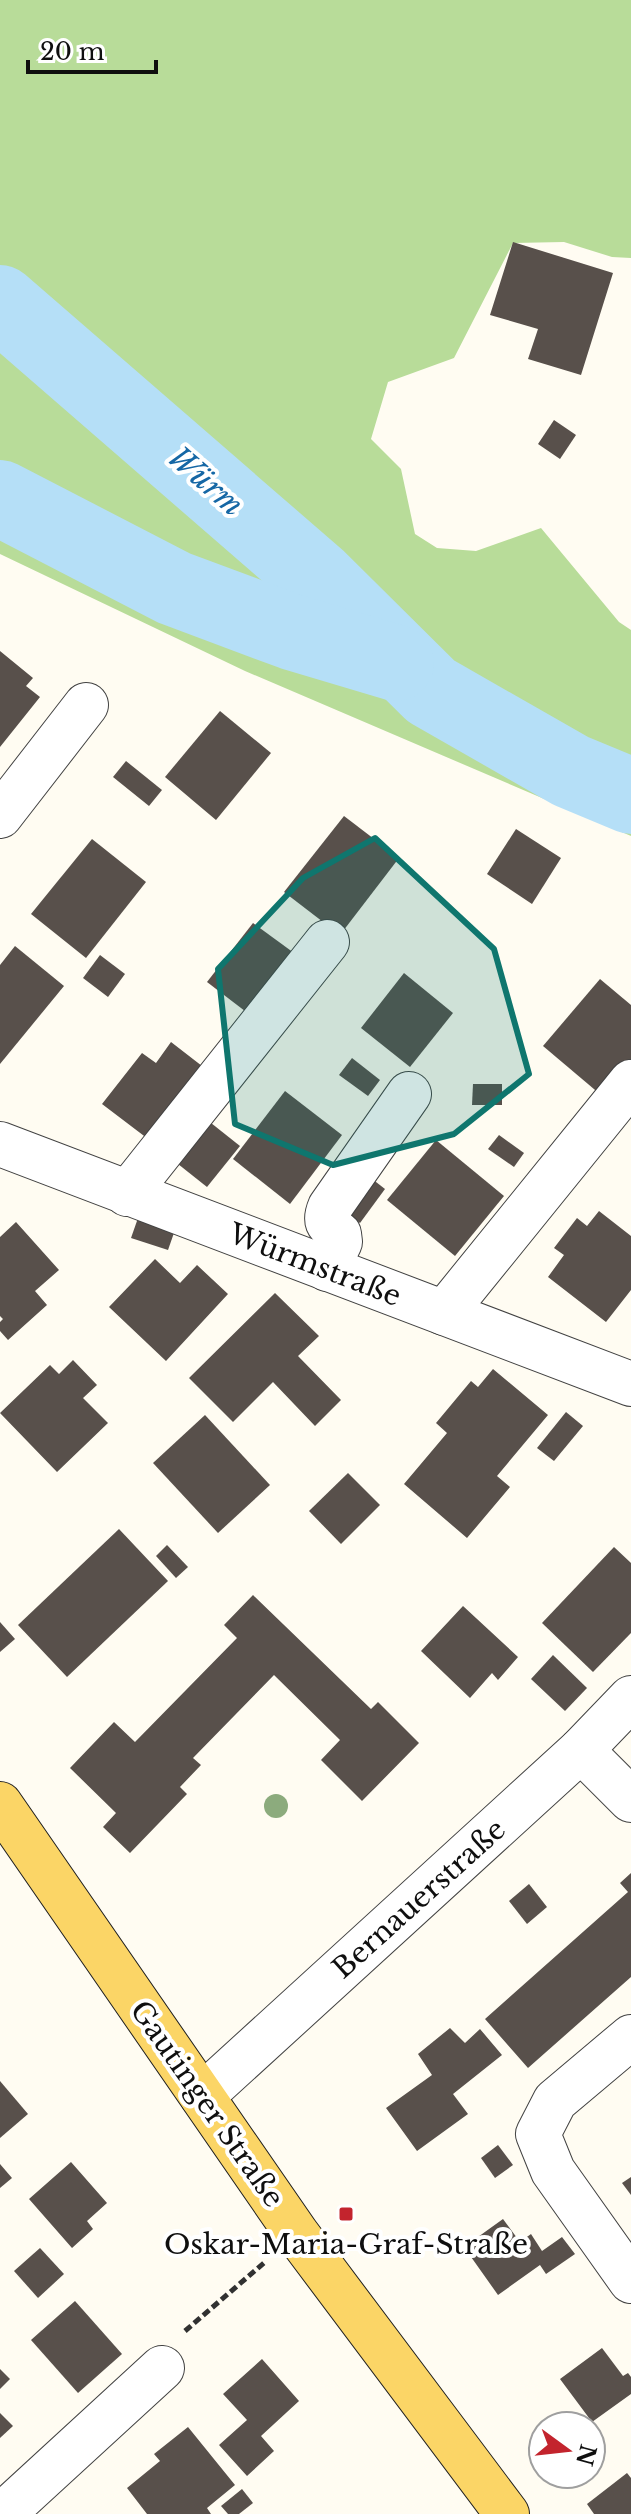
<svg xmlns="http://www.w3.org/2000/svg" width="631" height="2514" viewBox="0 0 631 2514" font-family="'Libre Baskerville',serif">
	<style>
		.forest { fill: #b8dc99 }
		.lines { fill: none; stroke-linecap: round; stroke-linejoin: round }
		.river { stroke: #b5dff7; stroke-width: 76 }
		.building { fill: #58504b }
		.minor-casing { stroke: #424242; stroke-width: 46 }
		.major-casing { stroke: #202020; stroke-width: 46 }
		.path { stroke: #313131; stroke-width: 5; stroke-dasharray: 8 4; stroke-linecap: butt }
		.minor { stroke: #fff; stroke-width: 44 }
		.major { stroke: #fbd566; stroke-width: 44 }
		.tree { fill: #8cab7d }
		.marked { fill: #0f766e; fill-opacity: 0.2; stroke: #0f766e; stroke-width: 6; stroke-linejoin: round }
		.poi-dot { fill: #c3242d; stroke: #fff; stroke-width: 3 }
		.labels { text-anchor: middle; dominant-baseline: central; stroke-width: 8; stroke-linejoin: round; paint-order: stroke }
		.street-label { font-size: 28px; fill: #0f0f0f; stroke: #fff }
		.poi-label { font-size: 28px; fill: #0f0f0f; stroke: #fff }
		.water-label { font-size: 30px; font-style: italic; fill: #1567a5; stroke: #fff }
	</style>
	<rect width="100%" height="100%" fill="#fffcf2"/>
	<path class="forest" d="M0,0H631V258L612,257L564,242L513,243L454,358L388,382L371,439L401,469L415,534L437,548L476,551L541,528L619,622L631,630V836L245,671L0,554Z"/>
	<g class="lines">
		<g class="river">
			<path d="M0,303L318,579L431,691L571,771L631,796"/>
			<path d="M0,498L174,588L292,632L396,663"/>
		</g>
	</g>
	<g class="building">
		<path d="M513,242L613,273L581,375L528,359L538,329L490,315Z"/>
		<path d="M554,420L576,435L560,459L538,444Z"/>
		<path d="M0,651L33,678L26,686L40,697L0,747Z"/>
		<path d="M220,711L271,753L216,820L165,777Z"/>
		<path d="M126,761L162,790L149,806L113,777Z"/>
		<path d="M344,816L399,858L340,935L284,892Z"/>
		<path d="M516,829L561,858L532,904L487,874Z"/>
		<path d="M92,839L146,882L86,958L31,914Z"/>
		<path d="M253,923L305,961L258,1021L207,982Z"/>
		<path d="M15,946L64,986L0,1064V965Z"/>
		<path d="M100,955L125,974L108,997L83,978Z"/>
		<path d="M404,973L453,1013L410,1067L361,1028Z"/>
		<path d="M600,979L631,1005V1059L601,1095L543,1046Z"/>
		<path d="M171,1042L202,1066L156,1145L102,1104L142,1053L156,1063Z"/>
		<path d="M352,1058L380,1080L368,1096L339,1075Z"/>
		<path d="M473,1084H502V1105H472Z"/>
		<path d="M285,1091L342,1135L290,1204L233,1159Z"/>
		<path d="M211,1123L240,1146L207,1187L178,1164Z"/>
		<path d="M499,1135L524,1153L514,1167L488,1149Z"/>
		<path d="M436,1140L504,1196L455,1256L387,1200Z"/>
		<path d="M367,1175L385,1189L360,1223L342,1210Z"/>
		<path d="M599,1211L631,1236V1290L606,1322L548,1277L564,1255L554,1248L577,1218L587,1226Z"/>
		<path d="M138,1218L175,1230L168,1250L131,1238Z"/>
		<path d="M16,1222L59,1270L35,1291L47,1305L8,1340L0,1331V1322L3,1319L0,1316V1237Z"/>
		<path d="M155,1259L180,1283L197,1265L228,1294L166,1361L109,1307Z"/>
		<path d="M275,1293L319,1336L298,1356L341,1400L315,1426L273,1382L233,1422L189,1378Z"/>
		<path d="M73,1360L97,1385L83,1398L108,1423L57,1472L0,1413L50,1365L59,1374Z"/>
		<path d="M493,1369L548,1415L497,1476L510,1487L467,1538L404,1484L447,1433L436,1423L471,1381L478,1387Z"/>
		<path d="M566,1412L583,1426L554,1461L537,1448Z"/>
		<path d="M205,1415L270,1485L218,1533L153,1463Z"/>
		<path d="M348,1473L380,1505L341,1544L309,1511Z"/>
		<path d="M119,1529L168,1581L67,1677L18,1625Z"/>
		<path d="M167,1545L188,1567L176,1578L156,1556Z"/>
		<path d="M614,1547L631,1563V1633L593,1672L542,1623Z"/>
		<path d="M253,1595L371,1709L378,1702L419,1743L362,1801L321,1760L340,1740L274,1675L193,1758L201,1765L180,1787L187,1794L130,1853L103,1827L116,1813L70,1768L114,1722L135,1742L237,1638L224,1625Z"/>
		<path d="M463,1606L518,1657L498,1680L492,1673L470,1698L421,1651Z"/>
		<path d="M0,1622L15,1639L0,1652Z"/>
		<path d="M553,1655L587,1688L565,1711L531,1679Z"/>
		<path d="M631,1873V1977L528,2068L485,2019L628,1892L620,1883Z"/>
		<path d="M529,1884L547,1907L527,1924L509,1901Z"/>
		<path d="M450,2028L465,2043L480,2029L502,2055L453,2094L468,2114L417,2151L386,2108L432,2075L418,2054Z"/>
		<path d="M0,2081L28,2114L0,2138Z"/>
		<path d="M498,2145L513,2165L495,2178L481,2158Z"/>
		<path d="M71,2162L107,2203L87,2221L93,2229L72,2248L29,2199Z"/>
		<path d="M0,2164L12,2178L0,2188Z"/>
		<path d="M631,2177V2195L622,2183Z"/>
		<path d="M503,2219L520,2242L531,2234L542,2251L562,2237L575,2254L546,2274L540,2265L498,2295L464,2247Z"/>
		<path d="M40,2248L64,2274L38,2298L14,2271Z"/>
		<path d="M75,2301L122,2354L78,2393L31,2340Z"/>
		<path d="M602,2348L623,2376L628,2373L631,2377V2394L592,2422L560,2379Z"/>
		<path d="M262,2359L299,2401L261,2436L274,2451L247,2476L219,2445L247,2420L223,2394Z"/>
		<path d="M0,2369L10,2379L0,2389Z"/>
		<path d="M0,2413L13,2426L0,2438Z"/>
		<path d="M188,2427L235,2485L207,2508L211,2514H147L127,2488L160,2461L154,2454Z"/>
		<path d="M627,2473L631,2478V2514H594L587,2504Z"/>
		<path d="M242,2489L253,2503L239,2514H228L221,2506Z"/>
	</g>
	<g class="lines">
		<defs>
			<g id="minor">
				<path d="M0,816L86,705"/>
				<path d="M0,1144L631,1384"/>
				<path d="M127,1194L327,942"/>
				<path d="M327,1269L340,1242L339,1234C327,1225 324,1221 330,1207L409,1094"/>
				<path d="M444,1313L631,1082"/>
				<path d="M581,1750L631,1800"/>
				<path d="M631,2037L555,2101L538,2134L553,2171L631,2281"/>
				<path d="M202,2096L581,1750L631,1698"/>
				<path d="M3,2514L162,2368"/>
			</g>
			<path id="major" d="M0,1804L297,2234L507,2514"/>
		</defs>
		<use href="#minor" class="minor-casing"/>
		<use href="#major" class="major-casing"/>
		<path class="path" d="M185,2331L265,2262"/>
		<use href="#minor" class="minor"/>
		<use href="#major" class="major"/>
	</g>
	<circle class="tree" cx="276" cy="1806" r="12"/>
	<path class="marked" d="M375,838L494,949L529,1074L454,1134L333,1165L235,1124L218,969L303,878Z"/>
	<rect class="poi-dot" x="338" y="2206" width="16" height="16" rx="4"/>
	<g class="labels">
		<g class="street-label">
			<text transform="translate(315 1265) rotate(21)">Würmstraße</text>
			<text transform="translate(419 1899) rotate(-42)">Bernauerstraße</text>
			<text transform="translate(207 2104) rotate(55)">Gautinger Straße</text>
		</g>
		<g class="poi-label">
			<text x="346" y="2244">Oskar-Maria-Graf-Straße</text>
		</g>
		<g class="water-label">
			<text transform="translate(206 481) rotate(41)">Würm</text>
		</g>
	</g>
	<g transform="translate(567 2450) rotate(105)"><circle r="38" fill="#ffffff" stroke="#9f9f9f" stroke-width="2"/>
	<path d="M0-6L14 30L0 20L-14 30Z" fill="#c3242d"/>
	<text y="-12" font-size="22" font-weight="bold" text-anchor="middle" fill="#0f0f0f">N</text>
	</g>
	<path d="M28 60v12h128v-12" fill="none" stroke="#0f0f0f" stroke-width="4"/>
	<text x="40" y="60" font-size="24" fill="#0f0f0f" stroke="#ffffff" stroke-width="6" paint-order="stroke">20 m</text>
</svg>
